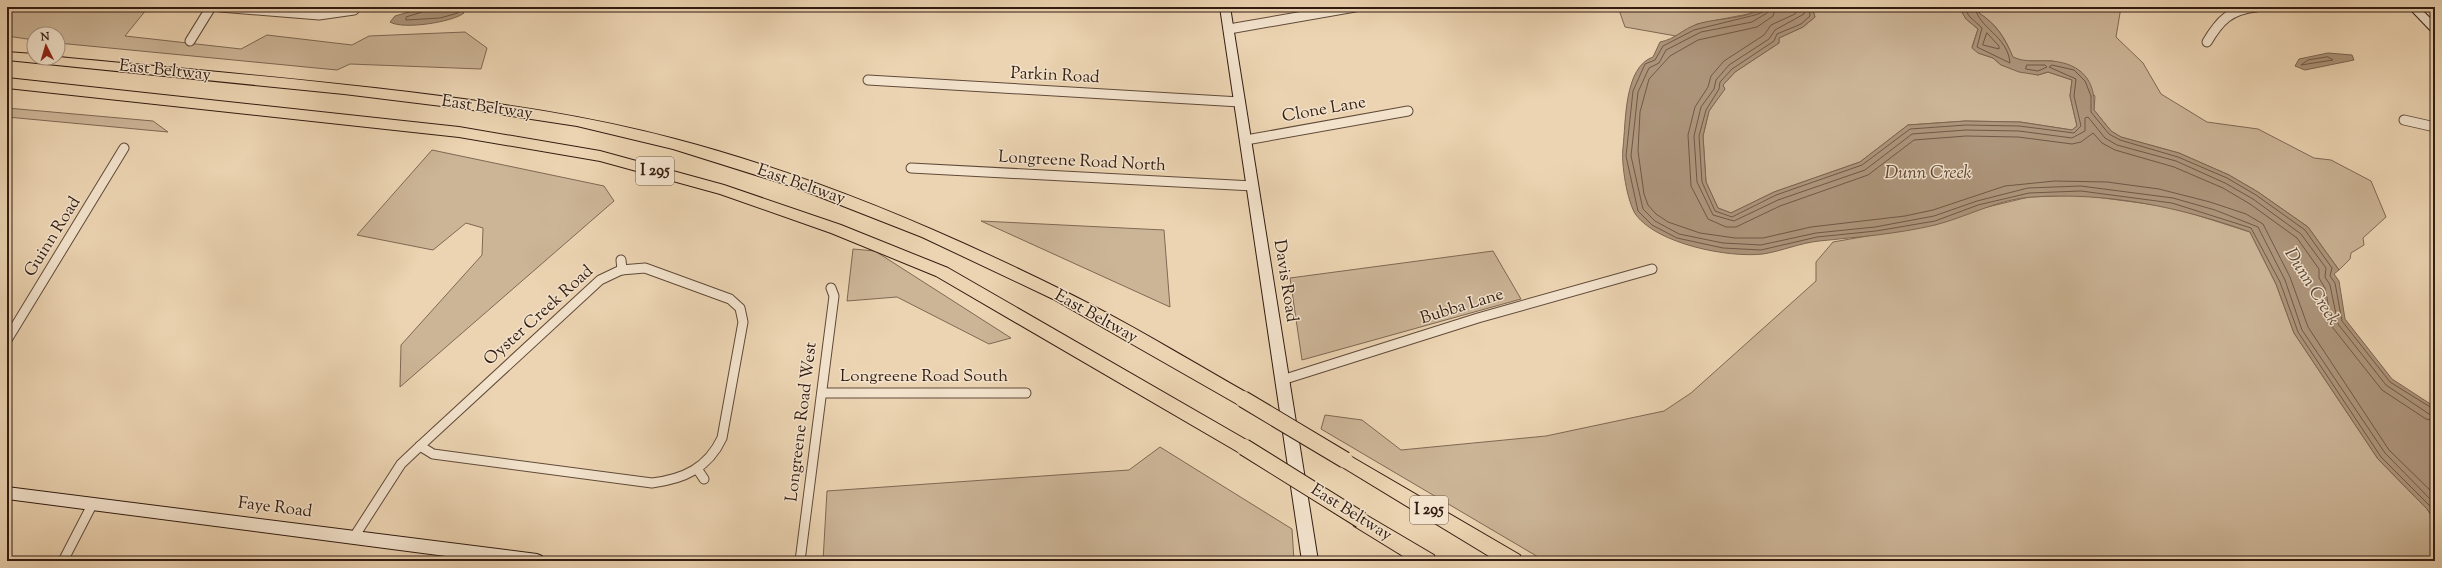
<svg xmlns="http://www.w3.org/2000/svg" width="2442" height="568" viewBox="0 0 2442 568" font-family="'Sorts Mill Goudy',serif">
	<style>
		.green { fill: #ccb597; stroke: #7f6854 }
		.water { fill: #ad957b; stroke: #7c6551 }
		.lines { fill: none; stroke-linecap: round; stroke-linejoin: round }
		.shore { stroke: #705846; stroke-width: 1 }
		.street-casing { stroke: #604a39; stroke-width: 11 }
		.secondary-casing { stroke: #321c11; stroke-width: 2 }
		.highway-casing { stroke: #321c11; stroke-width: 2 }
		.street { stroke: #f3e3cd; stroke-width: 9 }
		.secondary { fill: #f3e3cd; fill-rule: evenodd }
		.highway { fill: #ecd4b2; fill-rule: evenodd }
		.rail { stroke: #321c11; stroke-width: 3; stroke-dasharray: 7 7; stroke-linecap: butt }
		.highway-bridge-casing { stroke: #321c11; stroke-width: 18; stroke-linecap: butt }
		.highway-bridge { stroke: #ecd4b2; stroke-width: 16 }
		.labels { text-anchor: middle; dominant-baseline: central; stroke-width: 3; stroke-linejoin: round; paint-order: stroke }
		.shield { fill: #f3e3cd; stroke: #6c5849; stroke-width: 1 }
		.shield-label { font-size: 16px; font-weight: bold; fill: #321c11 }
		.street-label { font-size: 17px; fill: #321c11; stroke: #f3e3cd }
		.water-label { font-size: 18px; font-style: italic; fill: #5d4636; stroke: #f3e3cd }
	</style>
	<rect width="100%" height="100%" fill="#ecd4b2"/>
	<filter id="stains"><feTurbulence type="fractalNoise" baseFrequency=".005" numOctaves="4"/><feColorMatrix values="0 0 0 0 .2 0 0 0 0 .09 0 0 0 0 .02 0 0 0 .5 -.17"/></filter>
	<radialGradient id="worn" r=".72"><stop offset=".6" stop-color="#630" stop-opacity="0"/><stop offset="1" stop-color="#630" stop-opacity=".3"/></radialGradient>
	<g class="green">
		<path d="M7,7H115L146,10L125,36L241,49L267,35L352,45L369,36L465,32L487,48L481,69L350,64L337,70L58,43V34H34V40L7,36Z"/>
		<path d="M1618,7H1763L1748,14L1697,24L1676,36L1625,27Z"/>
		<path d="M1812,7H1959L1966,19L1978,29L1972,47L1978,53L1993,58L2001,65L2038,75L2048,72L2072,80L2070,96L2077,126L2072,130L2020,122L1966,121L1908,125L1860,162L1774,192L1731,213L1718,208L1706,182L1703,136L1709,111L1724,89L1723,85L1735,72L1779,43V38L1803,27L1815,17Z"/>
		<path d="M1979,7H2121L2116,37L2143,63L2161,94L2207,122L2258,129L2314,158L2331,160L2371,181L2386,217L2363,238L2364,245L2351,253L2350,259L2339,270L2308,227L2258,192L2229,175L2179,153L2121,137L2111,131L2094,110L2095,96L2053,61H2022L2012,57C2006,38 1996,24 1979,13Z"/>
		<path d="M7,108L153,121L168,132L7,117Z"/>
		<path d="M432,150L604,186L614,201L400,387L401,345L482,255L483,228L466,223L433,250L357,235Z"/>
		<path d="M2081,195L2171,207L2250,232L2276,284L2294,333L2378,459L2427,509L2435,521V561H1545L1321,429L1325,415L1362,420L1401,450L1546,436L1664,411L1691,393L1816,281V262L1833,242L1936,224L1979,209L2029,197Z"/>
		<path d="M981,221L1164,230L1170,307Z"/>
		<path d="M853,249L875,251L1011,338L989,344L897,297L847,301Z"/>
		<path d="M1493,251L1521,299L1302,360L1290,278Z"/>
		<path d="M1160,447L1292,529L1294,561H823L827,491L1129,470Z"/>
	</g>
	<g class="water">
		<path d="M426,7L462,9L464,13C453,22 403,30 390,22L395,16Z"/>
		<path d="M1763,7H1812L1815,17L1803,27L1779,38V43L1735,72L1723,85L1725,89L1709,111L1703,136L1706,182L1718,208L1731,213L1774,192L1860,162L1908,125L1965,121L2020,122L2072,130L2077,126L2070,96L2072,80L2048,72L2038,75L2019,72L2001,65L1993,58L1978,53L1972,48L1978,29L1966,19L1959,7H1979V13C1996,24 2005,38 2013,57C2026,63 2038,60 2052,61C2082,64 2096,81 2094,110L2111,131L2121,137L2179,153L2229,175L2258,192L2308,227L2339,270L2334,274L2339,281L2345,319L2392,379L2435,407V521L2427,509L2378,459L2294,333L2276,284L2250,232C2180,207 2108,192 2032,197C1998,199 1967,217 1935,225C1897,234 1858,237 1819,241C1800,243 1782,251 1763,254C1728,258 1658,244 1636,215C1627,202 1621,163 1623,148C1626,121 1624,67 1653,57L1660,42C1676,39 1682,29 1698,24C1715,18 1751,19 1763,7Z"/>
		<path d="M2328,53L2352,55L2354,60L2305,70L2295,66L2299,59Z"/>
	</g>
	<g class="lines">
		<g class="shore">
			<path d="M424,7L422,12L406,17V20L440,18L458,13V7"/>
			<path d="M1765,7L1763,12L1755,15L1694,30L1663,46L1655,60L1645,64L1633,91L1626,156L1638,211L1652,225L1677,238L1723,248L1761,250L1817,237L1876,231L1935,221L1978,205L2029,193L2081,191L2172,203L2251,228L2280,282L2298,332L2381,457L2430,506L2435,514"/>
			<path d="M1770,7L1767,13L1752,22L1701,32L1666,50L1659,63L1649,68L1638,92L1631,156L1643,209L1655,221L1679,234L1723,243L1761,245L1816,233L1875,227L1934,216L1977,201L2028,188L2081,186L2173,198L2215,210L2258,227L2285,280L2302,330L2385,453L2435,504"/>
			<path d="M1776,7L1773,16L1757,27L1698,40L1670,56L1649,79L1640,112L1638,151L1644,194L1648,205L1656,214L1668,222L1700,233L1735,238H1763L1811,227L1905,216L1933,210L2005,186L2055,181L2107,182L2159,189L2210,202L2246,214L2263,224L2290,277L2308,327L2389,450L2435,495"/>
			<path d="M1798,7L1795,14L1771,25L1764,35L1724,61L1711,76L1708,87L1695,107L1688,135L1691,186L1708,219L1726,227H1736L1780,206L1868,175L1914,140L1966,136L2018,137L2072,144L2081,142L2093,133L2102,143L2115,150L2174,167L2223,188L2250,204L2297,238L2319,269V278L2325,288L2333,328L2382,390L2426,419L2435,421"/>
			<path d="M1804,7V14L1775,30L1769,39L1729,65L1716,80L1714,89L1701,107L1694,136L1697,182L1713,215L1734,221L1778,200L1865,170L1912,134L1966,130L2019,131L2072,138L2085,131V118L2088,117L2105,138L2117,145L2176,161L2225,183L2253,199L2301,234L2326,268L2325,277L2330,285L2338,324L2386,385L2429,414L2435,415"/>
			<path d="M1809,7L1810,16L1801,24L1777,34L1774,41L1732,69L1720,82L1719,89L1706,110L1699,136L1702,182L1715,211L1732,217L1776,195L1862,165L1910,129L1966,125L2019,126L2074,133L2081,126L2074,96L2076,79L2049,67L2052,65L2074,70L2085,81L2091,96V112L2109,134L2120,140L2178,157L2227,178L2256,195L2305,230L2332,268L2330,276L2335,283L2342,321L2390,382L2435,410"/>
			<path d="M1964,7L1969,16L1982,28L1977,47L2010,63C2008,36 1978,28 1975,7"/>
			<path d="M1987,33L1999,46V49L1983,45Z"/>
			<path d="M2328,57L2333,60L2301,65L2308,60Z"/>
			<path d="M2027,65H2045L2047,67L2038,71L2026,69Z"/>
		</g>
		<defs>
			<g id="street">
				<path d="M220,7L319,15L354,10"/>
				<path d="M1229,29L1355,7"/>
				<path d="M190,41L211,7"/>
				<path d="M2207,42C2220,20 2230,10 2256,7"/>
				<path d="M868,80L1240,102"/>
				<path d="M2404,120L2435,127"/>
				<path d="M1246,140L1408,111"/>
				<path d="M911,168L1253,186"/>
				<path d="M621,260L622,270"/>
				<path d="M645,268L730,299L740,308L743,322L722,438C708,468 684,479 652,483L433,454L420,446L600,280L621,270Z"/>
				<path d="M7,340L124,148"/>
				<path d="M1282,380L1478,318L1652,269"/>
				<path d="M822,393H1026"/>
				<path d="M698,470L704,479"/>
				<path d="M354,537L401,464L420,446"/>
				<path d="M63,561L93,503"/>
				<path d="M800,561L834,296L831,288"/>
			</g>
			<g id="secondary">
				<path d="M1220,7H1230L1318,561H1302Z"/>
				<path d="M2408,7H2419L2435,23V32L2431,31Z"/>
				<path d="M2426,7H2435V14Z"/>
				<path d="M7,487L537,554L542,556L545,561H484L7,499Z"/>
			</g>
			<g id="highway">
				<path d="M7,52L34,54V58L58,57C175,68 292,78 409,92C499,103 588,116 675,139C809,174 939,229 1062,290C1126,321 1187,359 1249,394L1252,399L1249,404L1243,406L1237,404L1053,299L922,237L797,188L673,149L577,126L466,109L344,94L7,60Z"/>
				<path d="M7,78L459,127L600,151L724,185L841,225L948,268L1250,442L1253,447L1250,452L1244,454L1238,452L936,276L831,233L720,194L600,161L459,137L7,88Z"/>
				<path d="M1345,453L1520,555L1522,561H1497L1339,465L1336,460L1339,455Z"/>
				<path d="M1361,512L1434,555L1436,561H1411L1354,526L1352,520L1354,514Z"/>
			</g>
		</defs>
		<use href="#street" class="street-casing"/>
		<use href="#secondary" class="secondary-casing"/>
		<use href="#highway" class="highway-casing"/>
		<use href="#street" class="street"/>
		<use href="#secondary" class="secondary"/>
		<use href="#highway" class="highway"/>
		<path class="rail" d="M82,561H156"/>
		<defs>
			<g id="highway-bridge">
				<path d="M1243,399L1345,460"/>
				<path d="M1244,447L1361,520"/>
			</g>
		</defs>
		<use href="#highway-bridge" class="highway-bridge-casing"/>
		<use href="#highway-bridge" class="highway-bridge"/>
	</g>
	<g class="labels">
		<g class="shield">
			<rect x="636" y="157" width="38" height="28" rx="3"/>
			<rect x="1410" y="496" width="38" height="28" rx="3"/>
		</g>
		<g class="shield-label">
			<text x="655" y="171">I 295</text>
			<text x="1429" y="510">I 295</text>
		</g>
		<g class="street-label">
			<text transform="translate(165 71) rotate(6)">East Beltway</text>
			<text transform="translate(1055 76) rotate(3)">Parkin Road</text>
			<text transform="translate(487 108) rotate(8)">East Beltway</text>
			<text transform="translate(1324 110) rotate(-10)">Clone Lane</text>
			<text transform="translate(1082 162) rotate(3)">Longreene Road North</text>
			<text transform="translate(801 185) rotate(19)">East Beltway</text>
			<text transform="translate(53 237) rotate(-58)">Guinn Road</text>
			<text transform="translate(1285 281) rotate(81)">Davis Road</text>
			<text transform="translate(1462 307) rotate(-17)">Bubba Lane</text>
			<text transform="translate(539 316) rotate(-42)">Oyster Creek Road</text>
			<text transform="translate(1096 317) rotate(29)">East Beltway</text>
			<text x="924" y="377">Longreene Road South</text>
			<text transform="translate(802 422) rotate(-83)">Longreene Road West</text>
			<text transform="translate(275 508) rotate(7)">Faye Road</text>
			<text transform="translate(1351 513) rotate(32)">East Beltway</text>
		</g>
		<g class="water-label">
			<text x="1928" y="174">Dunn Creek</text>
			<text transform="translate(2311 287) rotate(58)">Dunn Creek</text>
		</g>
	</g>
	<rect width="2442" height="568" fill="none" stroke="#ecd4b2" stroke-width="24"/>
	<rect x="8" y="8" width="2426" height="552" fill="none" stroke="#321c11" stroke-width="2"/>
	<rect x="12" y="12" width="2418" height="544" fill="none" stroke="#321c11"/>
	<g transform="translate(46 46) rotate(355)"><circle r="19" fill="#f3e3cd" stroke="#a69382"/>
	<path d="M0-3L7 15L0 10L-7 15Z" fill="#8f2418"/>
	<text y="-6" font-size="11" font-weight="bold" text-anchor="middle" fill="#321c11">N</text>
	</g>
	<rect width="100%" height="100%" filter="url(#stains)"/>
	<rect width="100%" height="100%" fill="url(#worn)"/>
</svg>
